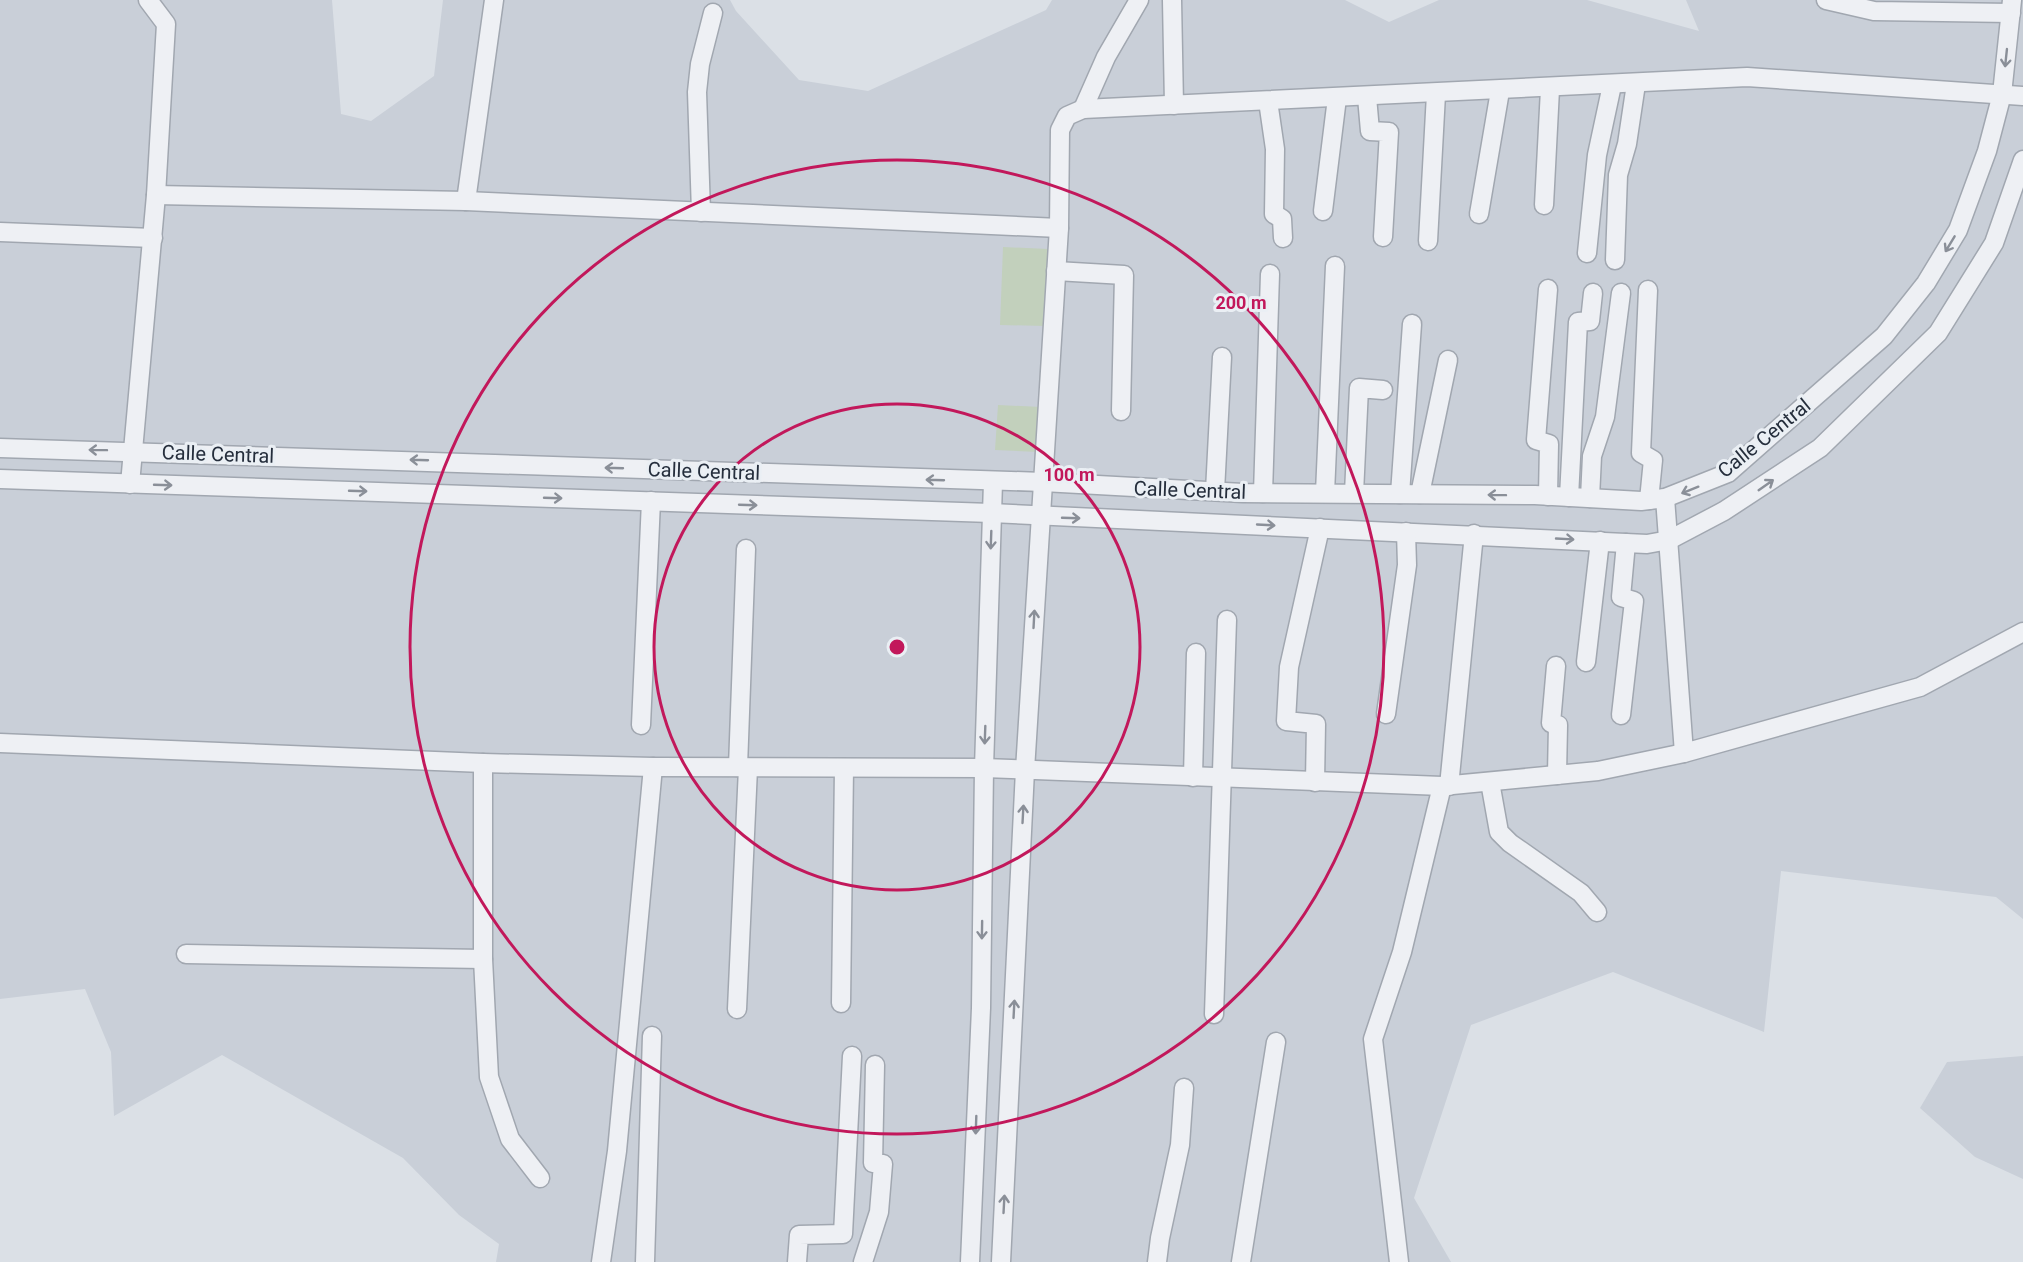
<svg xmlns="http://www.w3.org/2000/svg" width="2023" height="1262" viewBox="0 0 2023 1262" font-family="Roboto,sans-serif">
	<style>
		.built { fill: #c9cfd8 }
		.green { fill: #c2d0bc }
		.lines { fill: none; stroke-linecap: round; stroke-linejoin: round }
		.minor-casing { stroke: #a1a7b0; stroke-width: 21 }
		.minor { stroke: #eef0f4; stroke-width: 18 }
		.oneway { stroke: #8a8f98 }
		.ring { fill: none; stroke: #c2185b; stroke-width: 3 }
		.labels { text-anchor: middle; dominant-baseline: central; stroke-width: 6; stroke-linejoin: round; paint-order: stroke }
		.street-label { font-size: 20px; fill: #252e3c; stroke: #eaeff4 }
		.centre { fill: #c2185b; stroke: #eaeff4; stroke-width: 3 }
		.ring-label { font-size: 18px; text-anchor: middle; font-weight: bold; fill: #c2185b; stroke: #eaeff4; stroke-width: 6; stroke-linejoin: round; paint-order: stroke }
	</style>
	<rect width="100%" height="100%" fill="#dbe0e6"/>
	<g class="built">
		<path d="M0,0H332L341,114L371,121L434,76L443,0H730L736,11L799,80L868,91L1046,10L1052,0H1345L1389,22L1439,0H1587L1699,31L1686,0H2023V919L1996,897L1781,871L1764,1032L1613,972L1471,1025L1414,1198L1451,1262H496L499,1244L459,1215L403,1158L222,1055L114,1116L111,1052L85,989L0,999Z"/>
		<path d="M2023,1056V1179L1975,1157L1920,1108L1947,1062Z"/>
	</g>
	<g class="green">
		<path d="M1003,247L1048,249L1045,326L1000,325Z"/>
		<path d="M998,405L1041,407L1039,452L995,450Z"/>
	</g>
	<g class="lines">
		<defs>
			<g id="minor">
				<path d="M1172,0L1174,105"/>
				<path d="M1826,0L1874,11L2011,13"/>
				<path d="M1367,97L1370,131L1389,132L1383,237"/>
				<path d="M1268,101L1275,149L1274,214L1282,219L1283,238"/>
				<path d="M1083,109L1106,57L1139,0"/>
				<path d="M156,195L466,201L1059,228"/>
				<path d="M466,201L494,0"/>
				<path d="M1544,205L1550,89"/>
				<path d="M1323,211L1337,98"/>
				<path d="M701,212L697,92L700,64L713,13"/>
				<path d="M1479,214L1500,91"/>
				<path d="M0,232L153,238"/>
				<path d="M1428,241L1436,94"/>
				<path d="M1587,253L1597,155L1612,85"/>
				<path d="M1615,260L1618,175L1627,144L1636,84"/>
				<path d="M1056,271L1124,275L1121,411"/>
				<path d="M1648,290L1641,453L1653,460L1649,500"/>
				<path d="M0,448L1043,482L1243,493L1535,495L1641,501L1665,498L1728,473L1884,336L1926,283L1958,230L1987,151L2002,94L2012,0"/>
				<path d="M0,479L991,513L1647,544L1669,540L1724,511L1820,448L1938,333L1994,243L2023,160"/>
				<path d="M130,484L156,195L166,24L148,0"/>
				<path d="M1215,491L1222,357"/>
				<path d="M1263,493L1270,274"/>
				<path d="M1325,493L1335,266"/>
				<path d="M1354,493L1359,388L1383,390"/>
				<path d="M1400,494L1412,324"/>
				<path d="M1420,494L1448,360"/>
				<path d="M1548,496L1549,444L1536,440L1548,289"/>
				<path d="M1569,497L1578,322L1590,321L1593,293"/>
				<path d="M1590,498L1592,456L1605,417L1621,293"/>
				<path d="M1665,498L1684,753"/>
				<path d="M1586,662L1600,541"/>
				<path d="M1556,666L1551,723L1558,725L1557,775"/>
				<path d="M1386,714L1407,565L1406,532"/>
				<path d="M1621,715L1634,601L1621,597L1626,543"/>
				<path d="M641,725L651,501"/>
				<path d="M0,743L483,763L653,767L984,768L1442,786L1598,771L1684,753L1920,687L2023,632"/>
				<path d="M483,763V959L489,1077L510,1139L540,1178"/>
				<path d="M738,767L746,549"/>
				<path d="M1193,777L1196,653"/>
				<path d="M1315,782L1316,724L1286,721L1289,667L1320,528"/>
				<path d="M1490,782L1499,832L1510,843L1581,893L1597,912"/>
				<path d="M1449,786L1474,534"/>
				<path d="M186,954L483,959"/>
				<path d="M841,1003L844,768"/>
				<path d="M737,1009L748,768"/>
				<path d="M1214,1014L1227,620"/>
				<path d="M601,1262L617,1151L653,767"/>
				<path d="M645,1262L652,1036"/>
				<path d="M797,1262L799,1235L843,1234L852,1056"/>
				<path d="M863,1262L879,1212L883,1164L873,1163L875,1065"/>
				<path d="M970,1262L981,1008L984,768L993,482"/>
				<path d="M1001,1262L1025,770L1059,228L1060,130L1067,116L1083,109L1747,77L2023,96"/>
				<path d="M1157,1262L1160,1238L1180,1145L1184,1088"/>
				<path d="M1241,1262L1276,1042"/>
				<path d="M1399,1262L1373,1039L1402,952L1442,786"/>
			</g>
		</defs>
		<use href="#minor" class="minor-casing"/>
		<use href="#minor" class="minor"/>
	</g>
	<defs><path id="oneway-shaft" d="M-6 0H5M1.5-3L5.5 0L1.5 3" fill="none" stroke-width="1.6" stroke-linecap="round" stroke-linejoin="round" transform="scale(1.5)"/></defs>
	<g class="oneway">
		<use href="#oneway-shaft" transform="translate(2006 58) rotate(96)"/>
		<use href="#oneway-shaft" transform="translate(1950 244) rotate(121)"/>
		<use href="#oneway-shaft" transform="translate(98 450) rotate(-179)"/>
		<use href="#oneway-shaft" transform="translate(419 460) rotate(-178)"/>
		<use href="#oneway-shaft" transform="translate(614 468) rotate(-178)"/>
		<use href="#oneway-shaft" transform="translate(935 480) rotate(-178)"/>
		<use href="#oneway-shaft" transform="translate(163 485) rotate(2)"/>
		<use href="#oneway-shaft" transform="translate(1766 485) rotate(-35)"/>
		<use href="#oneway-shaft" transform="translate(1690 490) rotate(158)"/>
		<use href="#oneway-shaft" transform="translate(358 491) rotate(2)"/>
		<use href="#oneway-shaft" transform="translate(1497 495) rotate(-179)"/>
		<use href="#oneway-shaft" transform="translate(553 498) rotate(2)"/>
		<use href="#oneway-shaft" transform="translate(748 505) rotate(2)"/>
		<use href="#oneway-shaft" transform="translate(1071 518) rotate(2)"/>
		<use href="#oneway-shaft" transform="translate(1266 525) rotate(3)"/>
		<use href="#oneway-shaft" transform="translate(1565 539) rotate(3)"/>
		<use href="#oneway-shaft" transform="translate(991 540) rotate(92)"/>
		<use href="#oneway-shaft" transform="translate(1034 619) rotate(-87)"/>
		<use href="#oneway-shaft" transform="translate(985 735) rotate(92)"/>
		<use href="#oneway-shaft" transform="translate(1023 814) rotate(-87)"/>
		<use href="#oneway-shaft" transform="translate(982 930) rotate(91)"/>
		<use href="#oneway-shaft" transform="translate(1014 1009) rotate(-87)"/>
		<use href="#oneway-shaft" transform="translate(976 1125) rotate(92)"/>
		<use href="#oneway-shaft" transform="translate(1004 1204) rotate(-87)"/>
	</g>
	<g class="ring">
		<circle cx="897" cy="647" r="243"/>
		<circle cx="897" cy="647" r="487"/>
	</g>
	<g class="labels">
		<g class="street-label">
			<text transform="translate(1764 438) rotate(-39)">Calle Central</text>
			<text transform="translate(218 454) rotate(2)">Calle Central</text>
			<text transform="translate(704 471) rotate(2)">Calle Central</text>
			<text transform="translate(1190 490) rotate(2)">Calle Central</text>
		</g>
	</g>
	<circle cx="897" cy="647" r="9" class="centre"/>
	<g class="ring-label">
		<text x="1241" y="309">200 m</text>
		<text x="1069" y="481">100 m</text>
	</g>
</svg>
